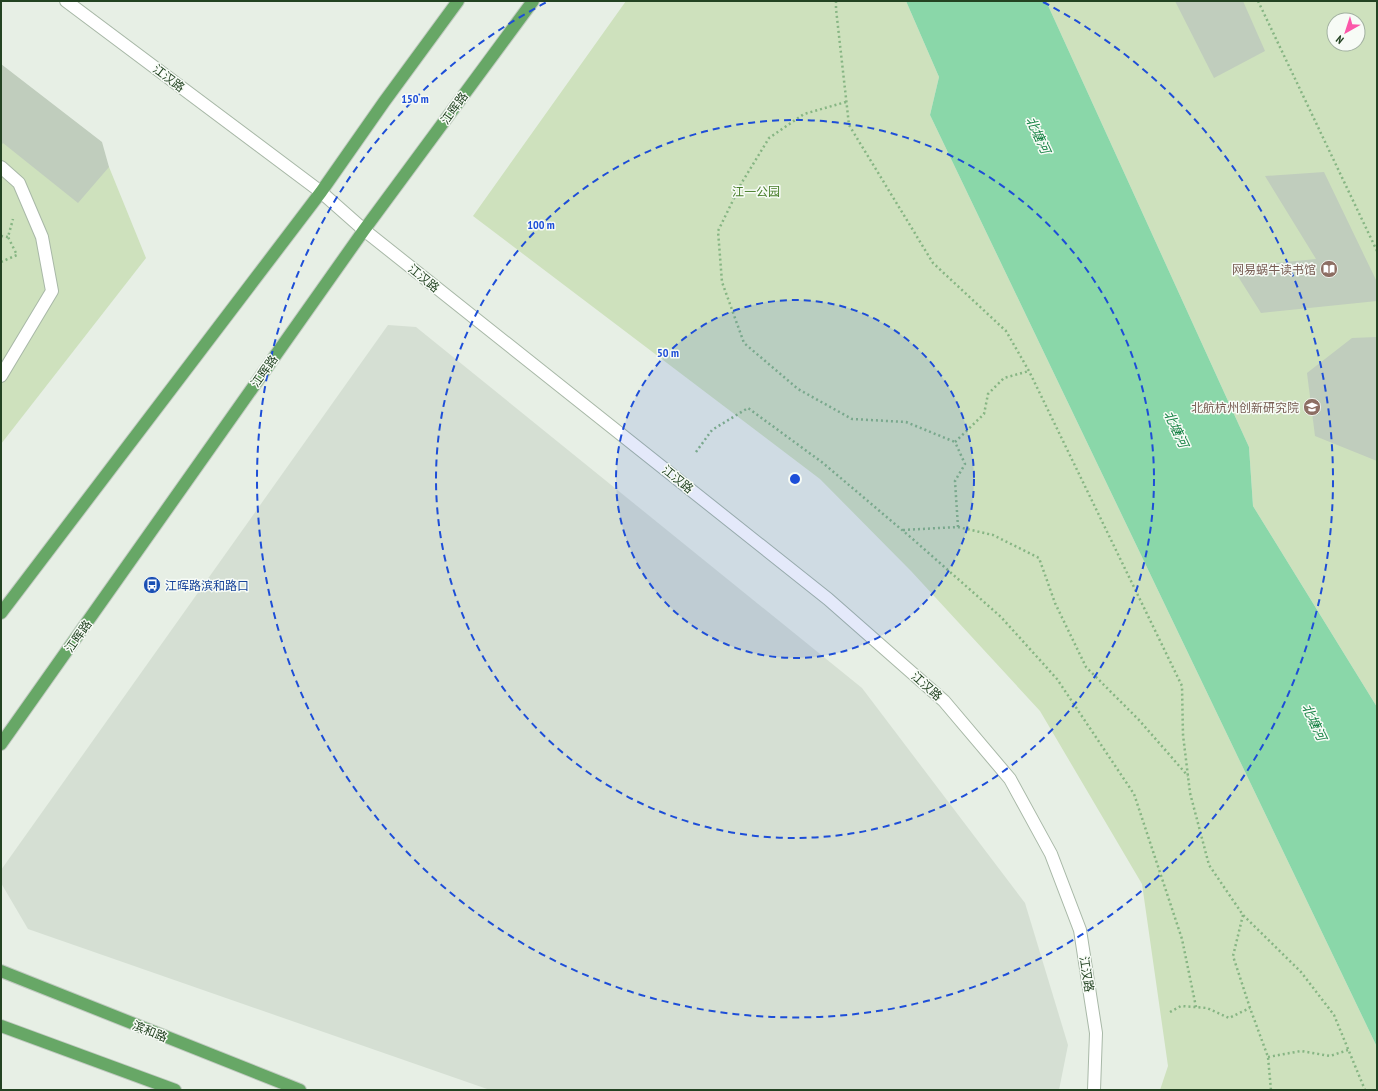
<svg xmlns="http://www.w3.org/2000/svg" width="1378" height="1091" viewBox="0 0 1378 1091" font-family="'PT Sans Narrow','Noto Sans SC',sans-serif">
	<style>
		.built { fill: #d5dfd3 }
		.green { fill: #cee1bd; fill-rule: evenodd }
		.water { fill: #8ad7a9 }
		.building { fill: #c0cdbd }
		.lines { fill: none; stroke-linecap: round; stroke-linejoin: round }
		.minor-casing { stroke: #a8b8a7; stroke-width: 14 }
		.major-casing { stroke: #c1cac1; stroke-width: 14 }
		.path { stroke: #86b583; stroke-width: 2.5; stroke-dasharray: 2 3; stroke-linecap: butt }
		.minor { stroke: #fff; stroke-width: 12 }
		.major { stroke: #67a766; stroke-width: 12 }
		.ring { fill: none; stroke: #1d4ed8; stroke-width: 2; stroke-dasharray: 7 5 }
		.labels { text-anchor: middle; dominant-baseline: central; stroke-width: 3; stroke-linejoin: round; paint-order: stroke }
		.street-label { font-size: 12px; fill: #234322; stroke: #f7fbf6 }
		.park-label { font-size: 12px; fill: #477d29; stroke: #f7fbf6 }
		.education-label { font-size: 12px; fill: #785e54; stroke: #f7fbf6; text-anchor: end }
		.transit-label { font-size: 12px; fill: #164399; stroke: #f7fbf6; text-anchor: start }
		.water-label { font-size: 13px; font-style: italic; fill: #178345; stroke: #f7fbf6 }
		.centre { fill: #1d4ed8; stroke: #f7fbf6; stroke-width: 2 }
		.ring-label { font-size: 12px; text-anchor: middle; font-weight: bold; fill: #1d4ed8; stroke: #f7fbf6; stroke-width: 3; stroke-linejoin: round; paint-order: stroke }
	</style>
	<rect width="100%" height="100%" fill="#e7efe5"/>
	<path class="built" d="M388,325L416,327L862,688L1025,903L1068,1045L1059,1090H490L28,929L1,883V870Z"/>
	<g class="green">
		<path d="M626,1H906L939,77L930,115L1377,1047V1090H1160L1168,1066L1142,884L1040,711L911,571L820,479L473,216Z"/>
		<path d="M1046,1H1377V707L1253,506L1249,447ZM1334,20H1358V44H1334Z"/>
		<path d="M1,66L109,167L146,258L1,444Z"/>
	</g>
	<path class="water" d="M906,1H1046L1249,447L1253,506L1377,707V1047L930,115L939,77Z"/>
	<g class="building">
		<path d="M1175,1H1243L1265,51L1214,78Z"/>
		<path d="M1,64L102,142L109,167L78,203L3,143L1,146Z"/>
		<path d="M1324,172L1377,282V301L1261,313L1232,267L1316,259L1265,176Z"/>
		<path d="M1377,337V461L1315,436L1307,373L1352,338Z"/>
	</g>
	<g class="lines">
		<defs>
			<g id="minor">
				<path d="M66,1L321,192L364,230L828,599L944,701L1010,779L1051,854L1080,930L1096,1033L1094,1090"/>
				<path d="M1,167L19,183L42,237L52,291L1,376"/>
			</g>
			<g id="major">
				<path d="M1,613L321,192L384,102L458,1"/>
				<path d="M1,744L364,230L533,1"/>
				<path d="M1,971L300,1090"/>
				<path d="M1,1026L175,1090"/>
			</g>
		</defs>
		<use href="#minor" class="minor-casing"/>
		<use href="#major" class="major-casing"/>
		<g class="path">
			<path d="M836,1V9L849,125L933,263L1006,331L1029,371L1182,686L1183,735L1190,793L1209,865L1243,915L1301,972L1334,1015L1365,1090"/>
			<path d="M1258,1L1377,251"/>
			<path d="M846,102L804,114L769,138L741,184L718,231L722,282L744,343L798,389L852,419L906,422L955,442"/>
			<path d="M1,236L8,237"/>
			<path d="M1,262L17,255L8,237L13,219"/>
			<path d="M696,452L712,430L748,408L823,463L915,541L1001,617L1057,679L1134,794L1182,939L1196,1007"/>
			<path d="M958,527L955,481L965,464L955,442L984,414L988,394L1004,378L1029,371"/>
			<path d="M903,530L958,527L993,535L1039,558L1055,603L1086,667L1139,720L1188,776"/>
			<path d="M1243,915L1233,956L1250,1008L1268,1057L1271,1090"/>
			<path d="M1170,1012L1181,1006L1207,1008L1229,1018L1250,1008"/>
			<path d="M1268,1057L1301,1051L1330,1056L1348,1050"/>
		</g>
		<use href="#minor" class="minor"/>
		<use href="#major" class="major"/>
	</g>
	<circle cx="795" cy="479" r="179" fill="#1d4ed8" fill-opacity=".12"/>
	<g class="ring">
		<circle cx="795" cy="479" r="179"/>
		<circle cx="795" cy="479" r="359"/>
		<path d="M1043 2A538 538 0 1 1 547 2"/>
	</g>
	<defs>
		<symbol id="library-disc" viewBox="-11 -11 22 22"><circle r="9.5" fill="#8d6e63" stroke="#f7fbf6"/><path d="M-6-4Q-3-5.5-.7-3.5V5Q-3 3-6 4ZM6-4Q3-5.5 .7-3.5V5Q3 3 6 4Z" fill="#fff"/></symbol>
		<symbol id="university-disc" viewBox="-11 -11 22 22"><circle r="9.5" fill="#8d6e63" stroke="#f7fbf6"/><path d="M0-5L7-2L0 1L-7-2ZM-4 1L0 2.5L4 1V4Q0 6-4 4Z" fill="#fff"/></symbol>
		<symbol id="bus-disc" viewBox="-11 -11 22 22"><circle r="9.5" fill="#1a4fb4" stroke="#f7fbf6"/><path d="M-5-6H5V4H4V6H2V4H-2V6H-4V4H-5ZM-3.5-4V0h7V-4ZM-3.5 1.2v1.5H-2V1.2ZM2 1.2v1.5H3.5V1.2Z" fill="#fff"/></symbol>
	</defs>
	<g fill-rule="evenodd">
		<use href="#library-disc" x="1319" y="259" width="20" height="20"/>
		<use href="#university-disc" x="1302" y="397" width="20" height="20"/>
		<use href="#bus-disc" x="142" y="575" width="20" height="20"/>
	</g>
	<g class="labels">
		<g class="street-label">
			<text transform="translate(169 78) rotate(37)">江汉路</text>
			<text transform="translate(454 108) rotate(-54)">江晖路</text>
			<text transform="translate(424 278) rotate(39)">江汉路</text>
			<text transform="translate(264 371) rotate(-55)">江晖路</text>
			<text transform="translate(678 479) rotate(39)">江汉路</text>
			<text transform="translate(78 636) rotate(-55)">江晖路</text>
			<text transform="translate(927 686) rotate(42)">江汉路</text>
			<text transform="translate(1087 974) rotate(81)">江汉路</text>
			<text transform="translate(150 1031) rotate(22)">滨和路</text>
		</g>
		<g class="park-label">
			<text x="756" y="191">江一公园</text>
		</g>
		<g class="education-label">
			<text x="1316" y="269">网易蜗牛读书馆</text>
			<text x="1299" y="407">北航杭州创新研究院</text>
		</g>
		<g class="transit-label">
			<text x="165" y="585">江晖路滨和路口</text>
		</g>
		<g class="water-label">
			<text transform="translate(1038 135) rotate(65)">北塘河</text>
			<text transform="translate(1176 429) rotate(65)">北塘河</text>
			<text transform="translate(1314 722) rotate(65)">北塘河</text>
		</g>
	</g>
	<circle cx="795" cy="479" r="6" class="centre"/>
	<g class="ring-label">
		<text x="415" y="103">150 m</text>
		<text x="541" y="229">100 m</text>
		<text x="668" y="357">50 m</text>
	</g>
	<rect width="1378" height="1091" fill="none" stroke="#234322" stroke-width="4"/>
	<g transform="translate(1346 32) rotate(219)"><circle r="19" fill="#f7fbf6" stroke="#a2b1a1"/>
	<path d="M0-3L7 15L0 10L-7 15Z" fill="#fb57a9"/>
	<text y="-6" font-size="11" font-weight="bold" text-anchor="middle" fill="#234322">N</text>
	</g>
</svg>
